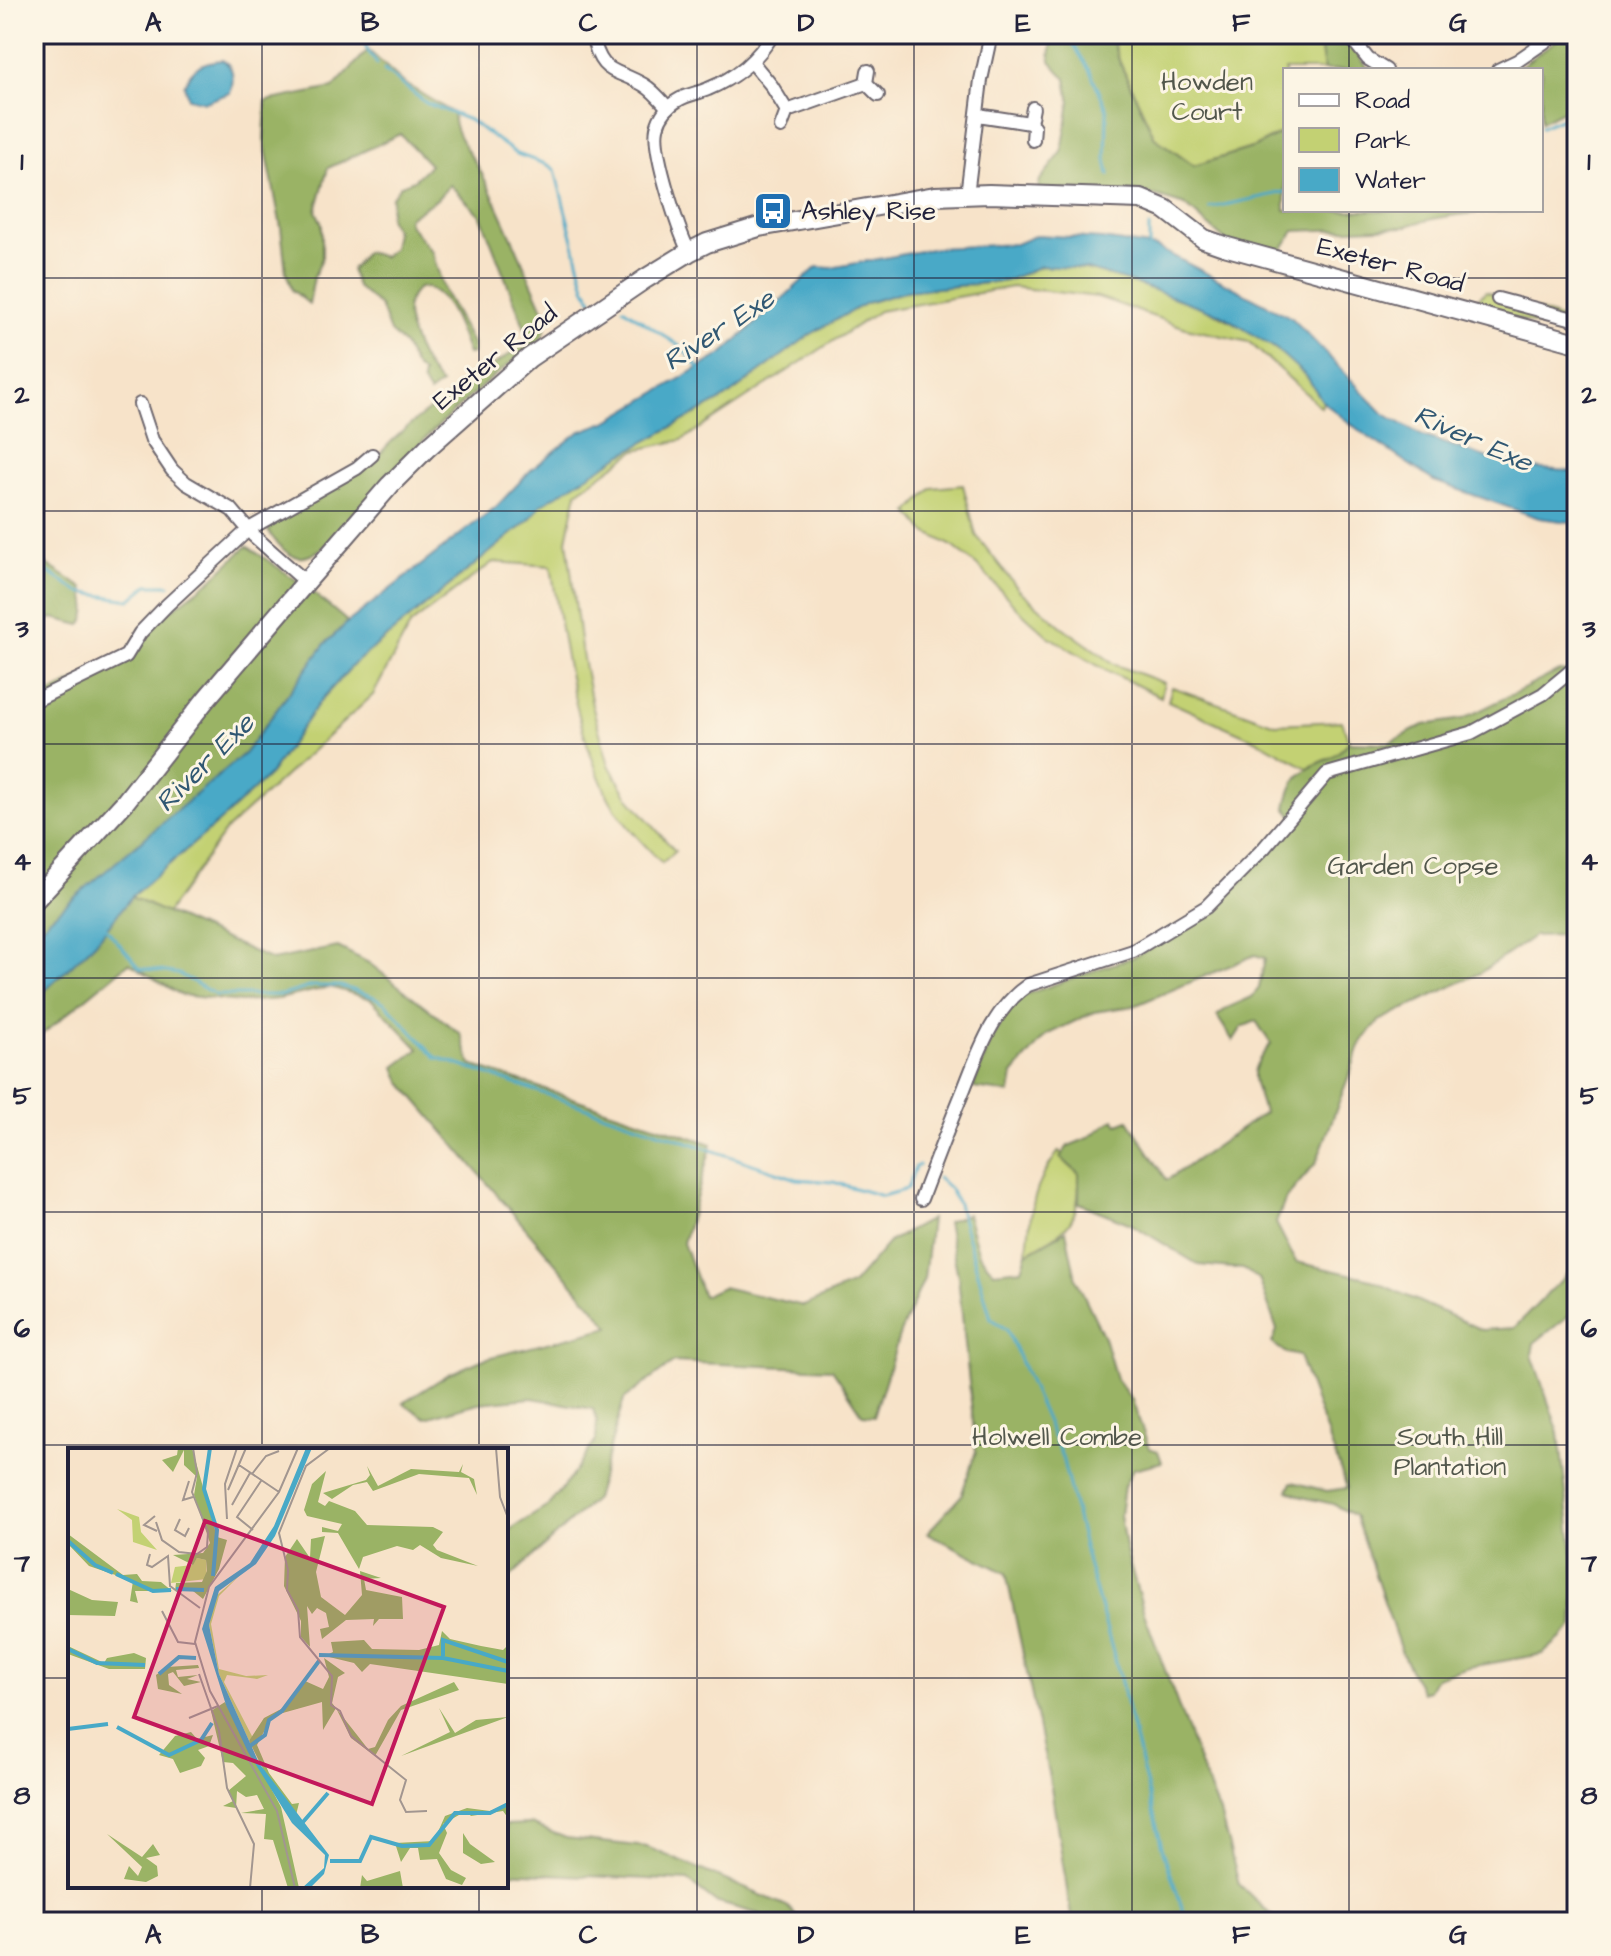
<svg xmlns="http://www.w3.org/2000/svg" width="1611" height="1956" viewBox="0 0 1611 1956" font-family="'Architects Daughter',sans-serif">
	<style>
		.green { fill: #c3d173; stroke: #727a57; stroke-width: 2 }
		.forest { fill: #9ab365; stroke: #5e6a50; stroke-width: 2 }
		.water { fill: #48a9c7; stroke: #356681; stroke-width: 2 }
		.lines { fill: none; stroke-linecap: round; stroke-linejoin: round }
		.stream { stroke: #48a9c7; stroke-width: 3 }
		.minor-casing { stroke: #6d666d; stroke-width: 16 }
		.primary-casing { stroke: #6d666d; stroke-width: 22 }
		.minor { stroke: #fff; stroke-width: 12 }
		.primary { stroke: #fff; stroke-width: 18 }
		.grid { fill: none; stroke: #22223b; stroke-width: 2; stroke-opacity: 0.55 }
		.labels { text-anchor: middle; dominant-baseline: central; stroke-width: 6; stroke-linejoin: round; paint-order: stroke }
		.park-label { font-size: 26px; fill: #52574c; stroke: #fcf5e5 }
		.poi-label { font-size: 26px; fill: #22223b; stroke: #fcf5e5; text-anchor: start }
		.street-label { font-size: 26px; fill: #22223b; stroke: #fcf5e5 }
		.water-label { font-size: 28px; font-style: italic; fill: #315873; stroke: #fcf5e5 }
		.inset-river { fill: none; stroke: #48a9c7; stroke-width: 4 }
		.inset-road { fill: none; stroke: #a29690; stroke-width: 2 }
		.view { fill: #c2185b; fill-opacity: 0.15; stroke: #c2185b; stroke-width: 4 }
		.inset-edge { fill: none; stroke: #22223b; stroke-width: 4 }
		.neatline { fill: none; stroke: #22223b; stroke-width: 3 }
		.grid-label { font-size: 26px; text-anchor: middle; font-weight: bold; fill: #22223b }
	</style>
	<rect width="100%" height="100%" fill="#fcf5e5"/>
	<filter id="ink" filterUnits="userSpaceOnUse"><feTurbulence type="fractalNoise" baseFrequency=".0125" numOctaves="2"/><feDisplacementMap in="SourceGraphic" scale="16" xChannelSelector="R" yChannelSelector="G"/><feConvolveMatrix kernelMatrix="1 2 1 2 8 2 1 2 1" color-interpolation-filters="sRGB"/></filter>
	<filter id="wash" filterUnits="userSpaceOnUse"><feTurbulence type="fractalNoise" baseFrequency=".006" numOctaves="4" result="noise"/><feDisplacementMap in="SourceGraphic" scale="32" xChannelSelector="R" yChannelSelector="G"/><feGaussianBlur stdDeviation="1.8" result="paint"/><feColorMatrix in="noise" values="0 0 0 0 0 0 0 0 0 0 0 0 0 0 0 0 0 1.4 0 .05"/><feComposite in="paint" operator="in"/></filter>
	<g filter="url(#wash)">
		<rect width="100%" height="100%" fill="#f7e3c9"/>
		<g class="green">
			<path d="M1110,34H1310L1320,43L1324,70H1285V131L1255,147L1194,166L1155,138L1120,63Z"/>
			<path d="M1041,266C1057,267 1074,266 1089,270C1159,286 1257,322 1306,376C1313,384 1318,393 1323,402L1321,407L1249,342L1186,328L1098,297L1012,287L879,311L682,440L636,450L577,492L567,540L581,648L592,705L609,765L628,797L675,851L662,863C641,841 617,818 605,790C573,720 563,641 551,566L493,562L411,624L373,695L225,831L166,914L131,897L228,814L270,774L320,701L355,663L529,520L540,505L621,455L725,398L811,334L866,303L907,291L1006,281Z"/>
			<path d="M1486,291L1577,325V337L1471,305Z"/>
			<path d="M963,485L976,535L1019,590L1061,626L1116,665L1164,683L1161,697L1102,668L1048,636L1018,609L980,568L954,547L924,531L909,512L932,488Z"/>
			<path d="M1172,687L1275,724L1342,721L1349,742L1338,755L1307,768L1262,743L1168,701Z"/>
			<path d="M1059,1151L1063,1155L1061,1158L1079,1174C1079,1225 1069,1229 1027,1253C1030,1211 1033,1185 1059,1151Z"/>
		</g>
		<g class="forest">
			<path d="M1052,34H1110L1120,63L1155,138L1194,166L1255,147L1285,131V210L1529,211C1489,212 1441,213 1404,227L1294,231L1280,253L1226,241L1185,205L1149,194L1038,189L1040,180L1062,152L1070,102L1066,79L1050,61Z"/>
			<path d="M1310,34H1344L1369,70H1324L1320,43Z"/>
			<path d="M1565,34H1577V104L1541,122V70H1515Z"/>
			<path d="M368,50L404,83L453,113C454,137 471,153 482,174C506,220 525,270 547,317C546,332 544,337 533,347C454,402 392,472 328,543C302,567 287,559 268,531L272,525L375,462C389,431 497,363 530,341L481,216L450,185L437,199L408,218L409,224L432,252L445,293L473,345V353L468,354C460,334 446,282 418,288C415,292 409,298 408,304C402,322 426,373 441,384L429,393L422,381L423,374L415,367L404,345L390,332L380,306L357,287L351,270L366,252L384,257L393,248L396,231L389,218L392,197L401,185L414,180L430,165L400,134L328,168L316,211L322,224V258L314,277L309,304L292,290L286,272L281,227L264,139L266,101L333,88Z"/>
			<path d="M247,546L305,586L348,622L325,644L245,753L34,935V701L126,656L140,633L211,580Z"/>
			<path d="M34,556L83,588C86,601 90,613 81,625L53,618L34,625Z"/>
			<path d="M1559,671L1577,673V939L1562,935L1534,936L1480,973L1379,1021L1362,1041L1316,1163L1286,1198L1276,1223L1296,1262L1367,1278L1482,1330L1514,1328L1577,1264V1309L1534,1343L1532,1355L1559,1433L1576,1578L1573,1627L1543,1654L1469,1667L1436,1677L1429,1690L1422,1693L1401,1651L1355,1516L1333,1504L1302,1497L1288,1490L1292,1482L1327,1491L1347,1488L1299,1356L1286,1353L1272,1343L1277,1330L1259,1279L1243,1269L1199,1265L1131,1224L1079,1203V1174L1060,1157L1068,1146L1088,1138L1114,1119L1118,1124L1128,1120L1167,1180L1264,1113C1255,1078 1244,1075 1271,1044L1256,1021L1242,1027L1233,1041L1217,1016L1227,1008L1252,997L1259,988L1265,958L1255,955L1134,1006L1094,1012L1046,1035L1013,1074L1010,1093L973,1088L991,1041L1007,1012L1021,996L1136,956L1202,917L1296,820L1286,808C1295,756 1321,774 1349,742L1389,743L1424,725L1463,719Z"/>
			<path d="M131,897L272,960L338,947L369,963L461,1034L471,1065L712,1144L683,1243L703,1296L722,1287L804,1306L853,1284L890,1241L931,1219L924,1279L900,1333L874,1416L863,1415L832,1369L674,1362L624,1399L595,1499L506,1581V1532L548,1506L569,1480L596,1440L597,1421L593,1409L532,1398L478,1403L426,1418L403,1403L449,1374L484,1359L610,1327L401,1082L395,1067L419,1049L371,999L330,987L279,999L241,1002L181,995L129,963L34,1041V1001L95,943Z"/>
			<path d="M967,1214L979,1254L994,1272L1022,1269L1027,1253L1066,1231L1076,1279L1104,1337L1116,1379L1132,1400L1149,1448L1158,1451L1162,1462L1133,1469L1124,1486L1120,1515L1125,1547L1144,1613L1202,1770L1220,1813L1239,1884L1278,1922H1072L1051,1787L1006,1573L927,1533L961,1496L976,1451L958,1276L947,1222Z"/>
			<path d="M531,1824L566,1838L647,1847L787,1906L802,1922H769L759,1914L715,1902L688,1881L506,1872V1825Z"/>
		</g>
		<g class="water">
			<path d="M222,60C235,66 234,81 230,93L205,102L188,98L184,85C193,66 202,62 222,60Z"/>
			<path d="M1037,235L1102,239L1156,247L1292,318L1383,413L1423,436L1494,460L1530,468L1569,471L1577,474V523L1539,518L1434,481L1364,434L1323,402L1307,377L1276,349L1222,315L1137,284L1087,269L1041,266L1006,281L907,291L866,303L811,334L725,398L621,455L541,505L529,520L355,663L320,701L270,774L228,814L131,897L95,943L34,1001V935L49,919L245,753L325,644L348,622L497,506L531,470L579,432L608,421L722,354L817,267L831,268L936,248L1016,244Z"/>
		</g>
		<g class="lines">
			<g class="stream">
				<path d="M366,34V48L377,64"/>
				<path d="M1067,34L1090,71L1107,109L1106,160L1109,175"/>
				<path d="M384,70L426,103L469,120L517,154L548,165L555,170L585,287L592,300"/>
				<path d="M1541,127L1577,112"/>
				<path d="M1210,208L1285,192"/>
				<path d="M1149,227V247"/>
				<path d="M623,308L681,347L701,370"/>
				<path d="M34,563L79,592L130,600L148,585H169"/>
				<path d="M104,926L140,968L179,974L216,995H283L313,986H340L372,996L385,1003L436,1057L797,1179L833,1182L882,1196L907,1189L915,1167L919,1165"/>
				<path d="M938,1178L949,1188L958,1204L991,1318L1007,1330L1062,1457L1089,1567L1117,1666L1163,1851L1187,1922"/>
			</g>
		</g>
	</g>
	<g filter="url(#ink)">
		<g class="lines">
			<defs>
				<g id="minor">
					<path d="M592,34C601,76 613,67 644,85C654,91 661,100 668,108"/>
					<path d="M1348,34L1368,59L1386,70"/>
					<path d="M752,62L771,85L787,111L866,83"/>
					<path d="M1498,70L1517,61L1556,34"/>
					<path d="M868,71L866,83L878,95"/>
					<path d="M978,115L1030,123"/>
					<path d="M781,127L787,111"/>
					<path d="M1033,140L1034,127L1030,123L1033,108"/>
					<path d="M967,195L981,80L991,34"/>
					<path d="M689,252C678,229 652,151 657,128C660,115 669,105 680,99C689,94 699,93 708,89C737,77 757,60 773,34"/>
					<path d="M1498,299L1577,320"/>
					<path d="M140,404L152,440L172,470L186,483L232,510L254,536L306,582"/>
					<path d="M34,701L126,656L140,633L167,605L249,529L357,468L372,455"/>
					<path d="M921,1199C935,1162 949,1125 964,1089C979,1051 993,1009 1028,985L1133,951L1206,907L1264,848L1327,774L1471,733L1543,694L1577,666"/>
				</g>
				<path id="primary" d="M34,901L125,802L207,698L306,582L390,485L427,448L529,358L645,279L689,252L707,243L759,227L935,196L989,194L1141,199L1165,209L1204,239L1224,246L1577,343"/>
			</defs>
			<use href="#minor" class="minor-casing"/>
			<use href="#primary" class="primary-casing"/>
			<use href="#minor" class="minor"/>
			<use href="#primary" class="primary"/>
		</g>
	</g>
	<path class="grid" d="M262,34V1450M479,34V1450M697,34V1922M914,34V1922M1132,34V1922M1349,34V70M1349,210V1922M34,278H1577M34,511H1577M34,744H1577M34,978H1577M34,1212H1577M34,1445H1577M34,1678H70M506,1678H1577M262,1886V1922M479,1886V1922"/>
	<defs>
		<symbol id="bus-square" viewBox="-11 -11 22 22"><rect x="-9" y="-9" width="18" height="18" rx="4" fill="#1f6fb2" stroke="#fcf5e5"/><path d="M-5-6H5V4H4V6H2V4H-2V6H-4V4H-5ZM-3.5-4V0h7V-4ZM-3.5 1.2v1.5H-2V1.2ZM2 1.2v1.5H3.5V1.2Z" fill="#fff"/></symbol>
	</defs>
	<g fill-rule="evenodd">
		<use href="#bus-square" x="751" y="189" width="44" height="44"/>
	</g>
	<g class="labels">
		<g class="park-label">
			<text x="1207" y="82">Howden<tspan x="1207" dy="30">Court</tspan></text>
			<text x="1413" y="866">Garden Copse</text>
			<text x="1057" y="1437">Holwell Combe</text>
			<text x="1450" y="1437">South Hill<tspan x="1450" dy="30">Plantation</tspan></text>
		</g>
		<g class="poi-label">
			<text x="801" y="211">Ashley Rise</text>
		</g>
		<g class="street-label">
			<text transform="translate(1391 265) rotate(15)">Exeter Road</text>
			<text transform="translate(495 357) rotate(-39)">Exeter Road</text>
		</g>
		<g class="water-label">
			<text transform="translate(719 330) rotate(-33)">River Exe</text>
			<text transform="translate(1473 439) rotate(24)">River Exe</text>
			<text transform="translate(205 763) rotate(-45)">River Exe</text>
		</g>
	</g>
	<g transform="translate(68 1448)">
		<rect width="440" height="440" fill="#f7e3c9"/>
		<path d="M49,61L71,69L73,84L89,102L65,94L64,72ZM129,110L138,112L139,131L103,135L107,119L124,117ZM173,126L151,148L143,176L151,221L178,228L200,227L189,231L159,227L156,234L185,290L181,293L151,226L141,177L147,149Z" fill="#c3d173"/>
		<path d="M110,0H124L149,89L159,92L151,121L135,151L125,143H107L108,135L134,134L139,123L138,112L129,110L125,117L105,107L135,105L142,95L126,47L129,29L116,17V2L105,24L94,12L109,7ZM395,16L393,24L406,31L409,47L401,30L351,26L305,43L299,34L285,37L264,51L255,45L298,32L302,27L299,18L310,38L343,21L391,24ZM258,23L250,54L257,58L261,53L287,63L299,77L365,79L375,84L365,97L369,102L410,118L373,110L352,97L345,102L329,98L295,109L291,121L270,85L254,84V79L270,83L274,76L239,68L236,62L244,36ZM0,86L55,127L69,126L74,133L93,134L104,143H67L70,155L62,153L65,133L21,118L0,96ZM257,88L248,124L253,149L277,167L294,147L292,123L313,130L296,131L298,142L334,149L335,171H311L305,178L306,171L278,172L254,191L252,181L261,179L258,165L249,160L244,166L239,158L242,199L233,189V173L216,138L217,109L229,91L242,110L243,91ZM0,141L24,152L50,154L47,168L0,167ZM374,183L382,191L413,198L435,202L440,197V236L302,216L294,224L286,215L257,208L265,204L263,194L296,192L304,201L351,202L371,197ZM0,198L36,215L39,210L66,205L78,210L77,221H41L0,206ZM256,210L277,225L270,229L264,255L300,301L307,299L320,272L333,258L386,234L391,242L333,262L307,308L283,290L268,260L255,282L254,254L204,268L189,297L201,325L224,356L231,355L228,367L197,325L181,293L196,270L217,259L237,233L255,241L261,229ZM130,217L145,259L131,220L108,222L110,229L130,227L119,231L133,234L116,238L105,224L100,226L101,237L114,246L90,241L88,227L99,219ZM157,254L213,359L231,440H220L205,392L196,391L198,366L173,365L196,361L189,347L178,349L169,343L168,360L155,358L165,353L160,343L178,328L165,315L155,314L143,263ZM371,260L387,285L408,272L440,269L333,308L382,284ZM123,284L129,291L145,287L141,298L130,302L137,310L133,318L112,325L105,311L91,307L107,288ZM440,356V370L435,363L403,368L398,363L375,376L379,385L371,405L383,422L398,430L394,437L378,431L369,411L352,412L350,400H342L333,414L327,395L366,393L377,368L399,360L422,363ZM395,385L402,396L427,414L413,416L395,405ZM39,386L74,409L85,396L92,407L78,410L89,418L90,428L78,434L56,431L61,418L70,428L74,419ZM332,423L335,440H292L294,427L299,433Z" fill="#9ab365"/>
		<path d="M238,0H244L207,88L188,116L151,143L141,177L151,226L191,315L261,407L256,426L242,440H234L256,420L257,407L224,375L180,304L158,257L134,181L147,139L182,115L206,78Z" fill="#48a9c7"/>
		<path class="inset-river" d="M142,0L136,41L149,82L145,128M0,93L27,117L45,125M48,126L85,143L103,142M108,141L136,142M0,201L29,215L77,217M251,207L375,210L440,223M375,208V192L440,214M91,226L111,209L128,210M49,279L101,307L133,292L144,275M0,281L40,276M182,298L197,287L201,272L214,263L251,213M235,374L260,345M262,413H292L303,389L334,398L361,397L387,365H422L440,356"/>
		<path class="inset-road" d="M262,0L238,18L211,85L220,122L219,142L230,162L232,189L264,228L263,257L272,263L283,288L338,332L332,352L338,364L359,363M428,0L432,49L440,70M171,17L211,44M184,26L198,8L211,3M121,33L115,52L125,49M160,42L178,0M164,57L182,25M87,68L76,77L89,83M112,71L107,82L117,88L121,80M159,71L157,36L169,0M88,74L94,92L111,104L129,106L139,99L140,84L124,44L129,25L125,0M185,82L169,69L193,33M82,106L79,117L84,119L100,108L102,138L132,160M94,163L110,194L127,196M131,226L151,283L159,340L186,396L182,440M121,270L150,258M227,440L209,363L142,243L127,194L141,139L211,44L230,0"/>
		<path class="view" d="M137,73L376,159L304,356L66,269Z"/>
		<rect width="440" height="440" class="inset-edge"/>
	</g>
	<rect width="1611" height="1956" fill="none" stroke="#fcf5e5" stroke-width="88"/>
	<rect x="1283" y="68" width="260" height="144" fill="#fcf5e5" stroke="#a5a1a1" stroke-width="2"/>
	<rect x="1299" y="94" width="40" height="12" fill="#ffffff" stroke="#a5a1a1" stroke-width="2"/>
	<text x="1355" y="108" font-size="24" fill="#22223b">Road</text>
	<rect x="1299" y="128" width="40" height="24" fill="#c3d173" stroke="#a5a1a1" stroke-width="2"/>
	<text x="1355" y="148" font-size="24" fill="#22223b">Park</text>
	<rect x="1299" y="168" width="40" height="24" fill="#48a9c7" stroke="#a5a1a1" stroke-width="2"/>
	<text x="1355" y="188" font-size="24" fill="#22223b">Water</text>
	<rect x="44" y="44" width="1523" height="1868" class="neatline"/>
	<g class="grid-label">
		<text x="153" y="31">A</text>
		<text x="370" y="31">B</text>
		<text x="588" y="31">C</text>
		<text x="806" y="31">D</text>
		<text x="1023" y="31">E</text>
		<text x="1241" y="31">F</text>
		<text x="1458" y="31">G</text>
		<text x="22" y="170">1</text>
		<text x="1589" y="170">1</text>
		<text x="22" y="403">2</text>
		<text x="1589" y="403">2</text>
		<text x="22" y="637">3</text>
		<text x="1589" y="637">3</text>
		<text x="22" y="870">4</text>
		<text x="1589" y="870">4</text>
		<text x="22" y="1104">5</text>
		<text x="1589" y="1104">5</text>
		<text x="22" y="1337">6</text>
		<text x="1589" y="1337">6</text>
		<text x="22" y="1571">7</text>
		<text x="1589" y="1571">7</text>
		<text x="22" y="1804">8</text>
		<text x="1589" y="1804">8</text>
		<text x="153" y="1943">A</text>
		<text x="370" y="1943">B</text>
		<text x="588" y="1943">C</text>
		<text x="806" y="1943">D</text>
		<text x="1023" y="1943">E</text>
		<text x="1241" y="1943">F</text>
		<text x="1458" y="1943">G</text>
	</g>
</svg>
